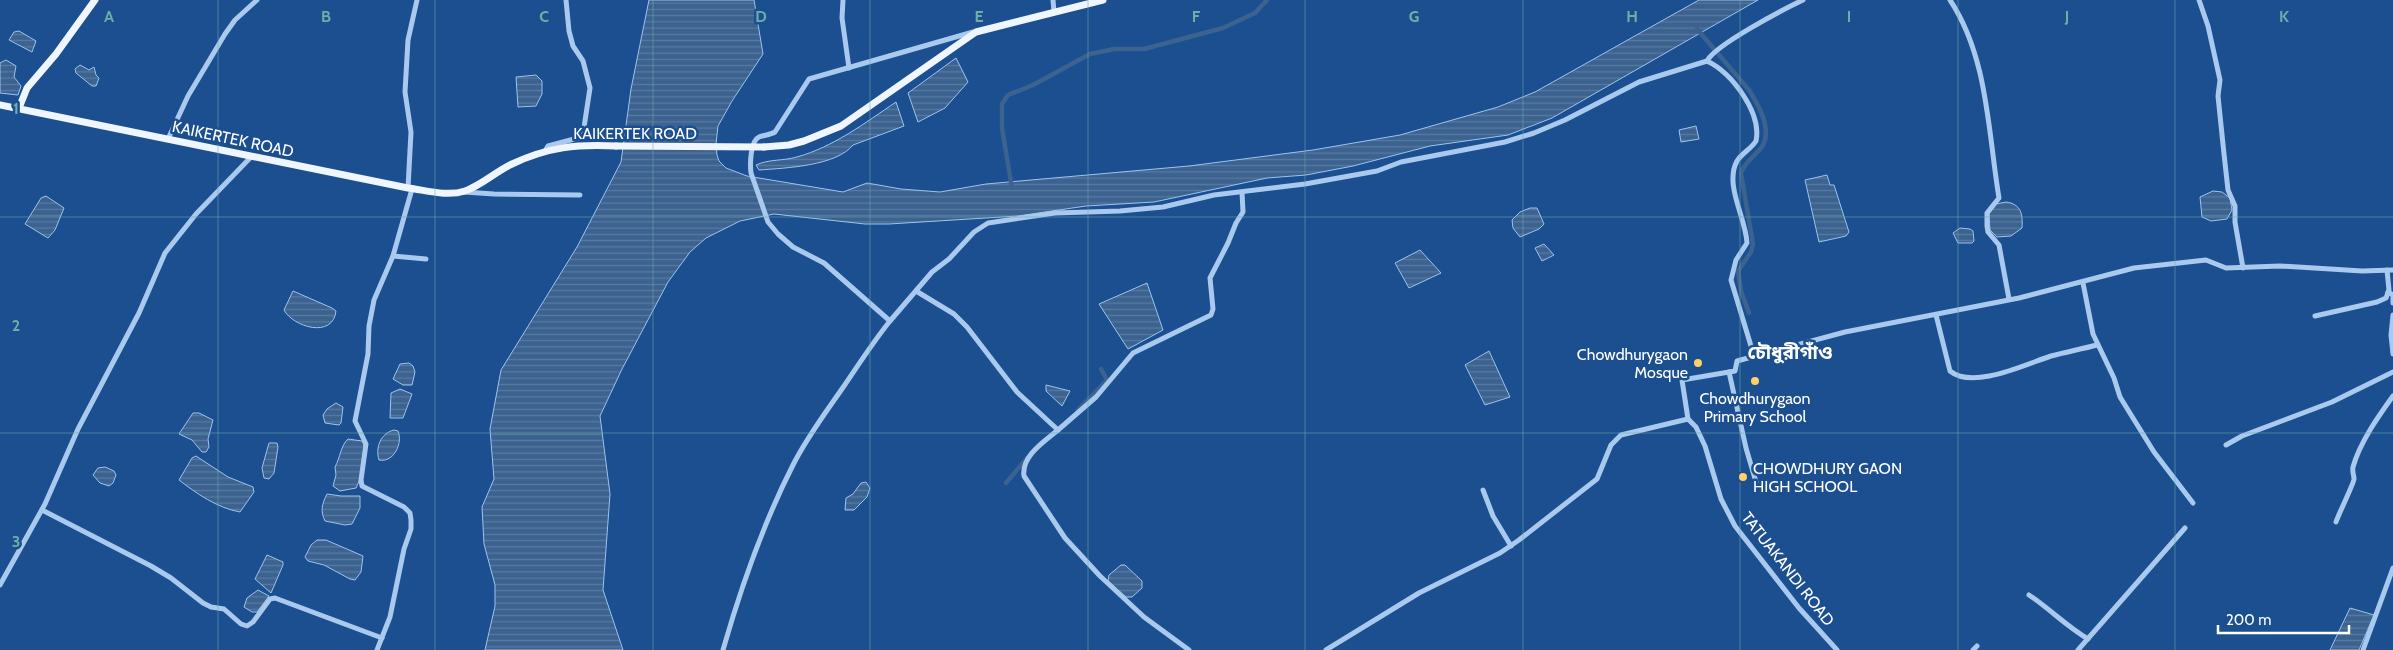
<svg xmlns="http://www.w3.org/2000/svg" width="2393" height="650" viewBox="0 0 2393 650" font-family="Cabin,'Noto Sans Bengali',sans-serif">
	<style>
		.water { fill: url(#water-rules); stroke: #9cc4f0 }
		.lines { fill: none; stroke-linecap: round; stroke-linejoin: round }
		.canal { stroke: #3c6290; stroke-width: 4.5 }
		.minor { stroke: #a9c9ee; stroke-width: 5 }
		.major { stroke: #f0f6ff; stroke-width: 7 }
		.major-bridge { stroke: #f0f6ff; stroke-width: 7 }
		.grid { fill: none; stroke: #6fada8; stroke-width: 1; stroke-opacity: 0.55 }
		.poi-dot { fill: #ffd166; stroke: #1b4f8f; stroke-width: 2 }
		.labels { text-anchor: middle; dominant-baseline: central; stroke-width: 5; stroke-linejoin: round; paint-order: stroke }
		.street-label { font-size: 16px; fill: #fff; stroke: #1b4f8f }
		.poi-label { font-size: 16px; fill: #fff; stroke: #1b4f8f; text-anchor: end }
		.quarter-label { font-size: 19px; font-weight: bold; fill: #fff; stroke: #1b4f8f }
		.grid-label { font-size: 16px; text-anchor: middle; font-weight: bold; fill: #6fada8; stroke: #1b4f8f; stroke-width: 5; stroke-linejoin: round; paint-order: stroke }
	</style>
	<defs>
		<pattern id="water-rules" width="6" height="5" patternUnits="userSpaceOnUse" patternTransform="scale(1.25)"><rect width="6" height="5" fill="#3c6290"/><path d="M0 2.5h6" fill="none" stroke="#597aa1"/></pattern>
	</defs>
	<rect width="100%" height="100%" fill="#1b4f8f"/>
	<g class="water">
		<path d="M649,0H754L763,54L732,101L718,126L716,144L717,155L719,161L726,168L747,176L843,192L867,183L901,189L940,192L986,184L1189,166L1313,150L1400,135L1498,107L1535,92L1699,0H1758L1552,118L1508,135L1430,146L1353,166L1306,175L1267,178L1154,202L1086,206L1018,216L889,224H865L774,214L740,221L706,238L690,252L668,282L622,369L600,416L610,494L603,590L623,650H485L495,606V585L484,544L482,507L494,479L490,429L501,370L577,247L621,162L631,89Z"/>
		<path d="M19,31L36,41L32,52L9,40L14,32Z"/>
		<path d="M956,58L968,82L945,108L918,122L908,93Z"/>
		<path d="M6,60L16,66L14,77L21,86L18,95L0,93V63Z"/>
		<path d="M80,65L89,70L94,67L96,75L99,78L96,86H92L76,73L75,69Z"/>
		<path d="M536,75L542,81V94L536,106L518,107L516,77Z"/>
		<path d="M896,102L904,126L853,145C836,166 786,168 759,170L756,165C769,159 783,161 797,157C833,147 865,123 896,102Z"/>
		<path d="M1696,126L1699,139L1681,142L1679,130Z"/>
		<path d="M1827,175L1830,185H1834L1849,232L1846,236L1819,242L1805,180Z"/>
		<path d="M2213,191L2222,192L2230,198L2232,210L2227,219L2211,221L2202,217L2200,197Z"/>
		<path d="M46,196L64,208L55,230L48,238L25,224L41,198Z"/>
		<path d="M2006,202C2021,204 2023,214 2022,228L2011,236L1997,237L1990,230L1989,214L1996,204Z"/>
		<path d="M1530,208H1537L1544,224L1539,229L1520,237L1513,228L1512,220L1520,212Z"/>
		<path d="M1960,228L1970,229L1973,231L1974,241L1972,243H1958L1953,233Z"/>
		<path d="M1544,244L1554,255L1542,261L1535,248Z"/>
		<path d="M1420,250L1441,273L1409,288L1395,263Z"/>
		<path d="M1147,283L1163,330L1128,349L1099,304Z"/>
		<path d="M293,291L332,308L336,311C333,339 293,327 284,310Z"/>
		<path d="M1489,351L1510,397L1485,405L1465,365Z"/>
		<path d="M409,363L413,366L415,372L412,385H403L393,379L400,364Z"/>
		<path d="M1046,385L1070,391L1062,406L1046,391Z"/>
		<path d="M400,389L412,394L403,418H390L391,393Z"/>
		<path d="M336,403L343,407L341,423L339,425L325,423L323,415L327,409Z"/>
		<path d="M193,413H199L213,420L208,439L209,447L206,452H202L192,440L179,434Z"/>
		<path d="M394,430L398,431C403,443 394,463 379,460C375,447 381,433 394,430Z"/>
		<path d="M348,439L362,441C369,453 362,476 356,488L340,491L333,486L336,475L335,467C340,458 341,445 348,439Z"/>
		<path d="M269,443H277L278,447L274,473L269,479L264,478L262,468Z"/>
		<path d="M196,456L228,477L253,487L254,492L240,512C217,508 196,493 179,480L192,458Z"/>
		<path d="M105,467L114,471L116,475L113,483L109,486L100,483L93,475L98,468Z"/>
		<path d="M866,482L870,488L867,497L854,510H845L846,498L853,494L861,483Z"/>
		<path d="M327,494L341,496H360V508L352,524L345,525L325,521C320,511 322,504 327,494Z"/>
		<path d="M317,540H326L363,556L361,572L355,580L350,579L324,565L308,561L305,557L311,545Z"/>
		<path d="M267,555L283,562V565L271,593L255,579Z"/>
		<path d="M1121,565H1125L1142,581V588L1132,597H1126L1108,581L1109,575Z"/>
		<path d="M258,590L269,596L257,612H252L244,607L247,598Z"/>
		<path d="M2350,608L2374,615L2359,650H2330Z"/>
	</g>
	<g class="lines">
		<g class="canal">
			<path d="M1697,29L1749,90C1758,104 1772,128 1763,145C1757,155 1745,161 1741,173L1753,244L1751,252L1738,271L1741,291L1749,313"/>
			<path d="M1012,188L1002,128V104L1008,95L1033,85L1090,54L1114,49H1144L1223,28L1255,13L1267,0"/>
			<path d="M1078,410L1107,380L1101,369"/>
			<path d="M1006,483L1027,458"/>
		</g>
		<g class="minor">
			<path d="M843,0L842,18L849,68"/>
			<path d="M1053,0L1054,12"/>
			<path d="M1950,0C1988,57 1988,132 1999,198L1987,213V226L1988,232L1999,245L2009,299"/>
			<path d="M2199,0L2208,26L2220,80L2218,96L2224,154L2228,190L2235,206V222L2243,268"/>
			<path d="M1707,61C1715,45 1784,9 1803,0"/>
			<path d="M168,139L188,96L225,34L235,20L257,0"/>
			<path d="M545,151L548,146L578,138L583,134L590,88L583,61L573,46L569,31L566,0"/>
			<path d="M408,188L411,132L405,92L408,40L417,0"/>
			<path d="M464,192L494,194L580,195"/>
			<path d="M393,256L426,259"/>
			<path d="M2083,283L2093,334L2114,378L2120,397L2154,452L2193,503"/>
			<path d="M916,291L954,314L967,327L1017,392L1058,430C1045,441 1021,456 1024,476L1065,538L1100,576L1144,617L1189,650"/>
			<path d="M2388,292L2393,295V303"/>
			<path d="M1936,315L1950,371C1973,390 2026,364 2051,356C2066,352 2082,349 2097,345"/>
			<path d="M2393,315L2391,335L2393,354"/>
			<path d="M2315,316L2377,302L2386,298L2389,290L2387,270"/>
			<path d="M890,321L932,272L949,259L974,232L988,223L1055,213L1120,211L1163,207L1214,195L1305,184L1377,171L1401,162L1505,142L1534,133L1565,120L1639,82L1707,61C1732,73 1762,113 1756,141C1751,149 1742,153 1737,161C1724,185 1746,218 1747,243L1736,260L1731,280L1754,356"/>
			<path d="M1729,372L1746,448L1756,482"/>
			<path d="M1688,419L1682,380L1735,371L1737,361L1845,332L2019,298L2134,268L2206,260L2226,268L2280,266L2362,271L2393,270"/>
			<path d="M1688,419L1696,427L1705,446L1721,499L1735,526L1799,608L1837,650"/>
			<path d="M1058,430L1096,397L1133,353L1211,315L1213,309L1210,278L1228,243L1236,223L1243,212L1242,192"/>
			<path d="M2226,445L2242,436L2332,402L2393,372"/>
			<path d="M1483,490L1493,516L1511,546"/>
			<path d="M42,510L151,566L171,578L203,603L211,607L224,609L241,624L247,626L253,622L270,599L275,598L382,638"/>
			<path d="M2336,522C2339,513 2354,483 2354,479C2354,475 2352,472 2353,467C2360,442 2378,417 2393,396"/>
			<path d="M0,585L45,504L78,429L139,313L165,253L196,214L251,157"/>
			<path d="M2029,595C2050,609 2066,626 2088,639"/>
			<path d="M377,650L390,617L404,549L411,529V520L410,513L404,507L362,486L361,480L366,444L355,421L368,354L369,326L374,300L393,256L412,189"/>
			<path d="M723,650C741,587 763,524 793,465C807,437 826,412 844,386C859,364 873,342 890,321L824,263L793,247L778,234L768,222L751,173C750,165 750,141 759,137C764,135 770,135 775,132L809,79L973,32"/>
			<path d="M1326,650L1419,593L1500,553L1519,540L1597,479L1611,445L1621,435L1688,419"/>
			<path d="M1973,650L1977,646"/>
			<path d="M2078,650L2185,528"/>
			<path d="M2363,650L2393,568"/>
		</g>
		<g class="major">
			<path d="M0,105L408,188C425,190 447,197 465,191C482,185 495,172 512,164C548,147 577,144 616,146"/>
			<path d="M19,108L27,88L56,54L95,0"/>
			<path d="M764,147L789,145L804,141L841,126L976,32L1103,0"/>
		</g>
		<path class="major-bridge" d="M616,146L764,147"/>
	</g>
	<path class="grid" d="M218,0V650M435,0V650M653,0V650M870,0V650M1088,0V650M1305,0V650M1523,0V650M1740,0V650M1958,0V650M2175,0V650M0,217H2393M0,433H2393"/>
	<g class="poi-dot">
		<circle cx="1698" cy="363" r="5"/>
		<circle cx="1755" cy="381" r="5"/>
		<circle cx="1743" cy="477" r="5"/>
	</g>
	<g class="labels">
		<g class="street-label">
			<text x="635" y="133">KAIKERTEK ROAD</text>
			<text transform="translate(233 139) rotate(12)">KAIKERTEK ROAD</text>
			<text transform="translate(1788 569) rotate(52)">TATUAKANDI ROAD</text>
		</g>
		<g class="poi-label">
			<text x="1688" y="354">Chowdhurygaon<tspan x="1688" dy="18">Mosque</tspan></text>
			<text x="1755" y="398" text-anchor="middle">Chowdhurygaon<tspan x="1755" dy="18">Primary School</tspan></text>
			<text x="1753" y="468" text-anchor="start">CHOWDHURY GAON<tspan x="1753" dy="18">HIGH SCHOOL</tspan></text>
		</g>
		<g class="quarter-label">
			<text x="1790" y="352">চৌধুরীগাঁও</text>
		</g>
	</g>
	<g class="grid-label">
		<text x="109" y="22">A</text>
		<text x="326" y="22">B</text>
		<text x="544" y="22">C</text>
		<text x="761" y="22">D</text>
		<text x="979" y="22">E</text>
		<text x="1196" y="22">F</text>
		<text x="1414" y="22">G</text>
		<text x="1632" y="22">H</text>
		<text x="1849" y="22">I</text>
		<text x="2067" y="22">J</text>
		<text x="2284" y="22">K</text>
		<text x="16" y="114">1</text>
		<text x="16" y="331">2</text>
		<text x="16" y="547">3</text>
	</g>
	<path d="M2218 625v8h131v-8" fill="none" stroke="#ffffff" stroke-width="2.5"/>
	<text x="2226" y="625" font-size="15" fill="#ffffff" stroke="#1b4f8f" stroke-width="4" paint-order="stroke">200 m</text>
</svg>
